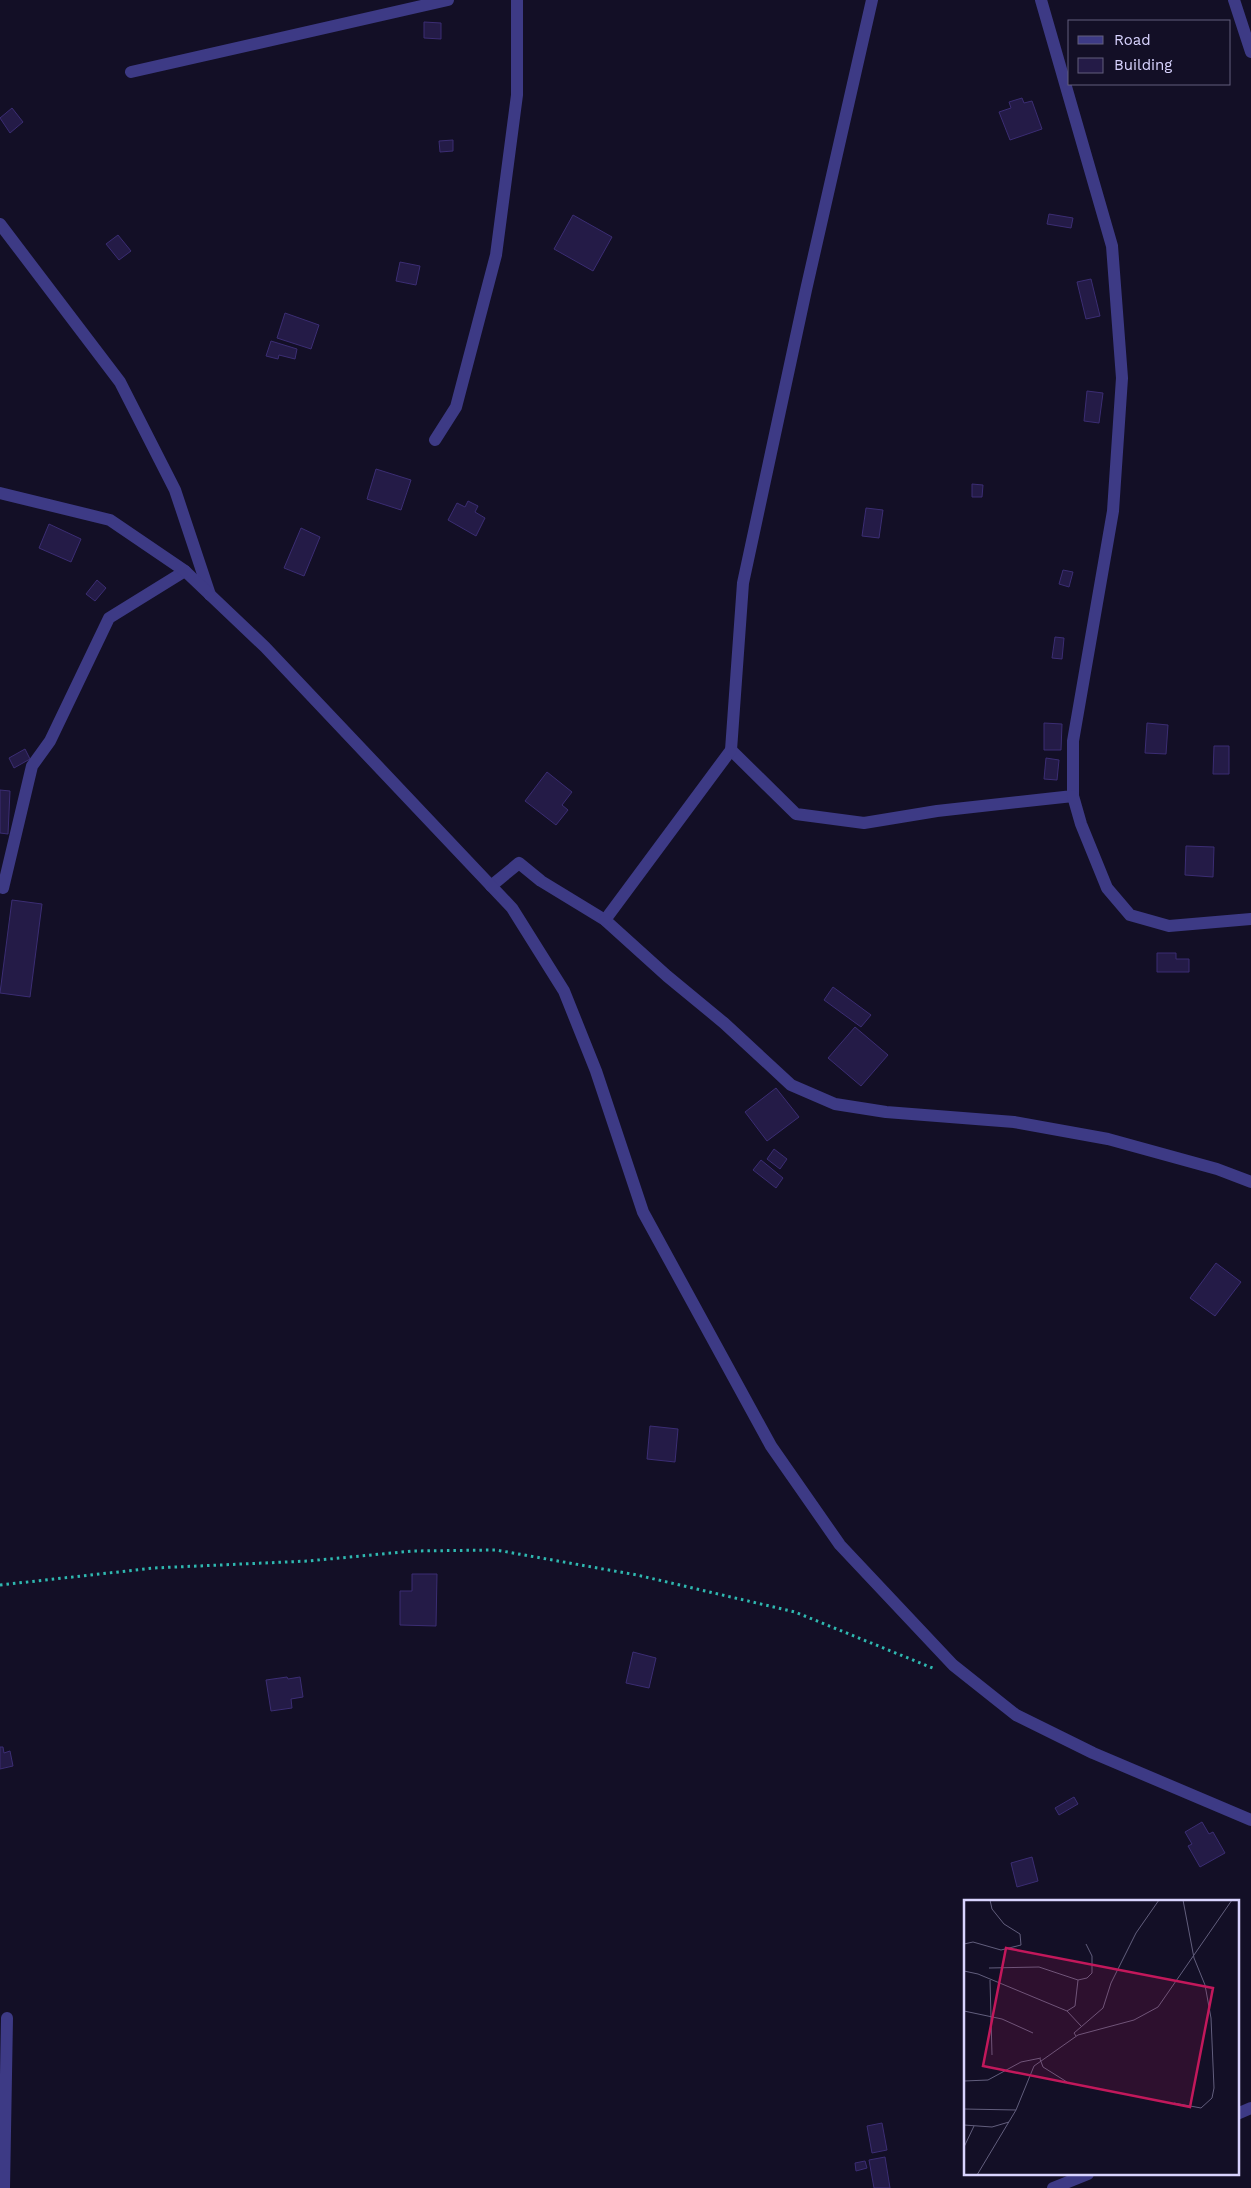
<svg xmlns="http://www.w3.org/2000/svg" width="1251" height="2188" viewBox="0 0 1251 2188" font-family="'Work Sans',sans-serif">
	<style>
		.building { fill: #241b47; stroke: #3b2d73 }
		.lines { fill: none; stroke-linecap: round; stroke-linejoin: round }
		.path { stroke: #2fb8b0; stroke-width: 3; stroke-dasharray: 2.5 4; stroke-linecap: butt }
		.minor { stroke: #3d3a85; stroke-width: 12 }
		.tertiary { stroke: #3d3a85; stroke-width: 12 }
		.inset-road { fill: none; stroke: #625e7d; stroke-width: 1 }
		.view { fill: #c2185b; fill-opacity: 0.15; stroke: #c2185b; stroke-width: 2.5 }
		.inset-edge { fill: none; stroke: #d9d4ff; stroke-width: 2.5 }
	</style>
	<rect width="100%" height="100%" fill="#130f26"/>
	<g class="building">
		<path d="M424,22L441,23V39L424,38Z"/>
		<path d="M1022,98L1024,103L1032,101L1042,129L1010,140L999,112L1011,108L1009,102Z"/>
		<path d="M12,108L23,122L10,133L0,118Z"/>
		<path d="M453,140V151L440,152L439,141Z"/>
		<path d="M1049,214L1073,218L1071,228L1047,224Z"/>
		<path d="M573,215L612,237L593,271L554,249Z"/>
		<path d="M118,235L131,251L119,260L106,244Z"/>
		<path d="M400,262L420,266L416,285L396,281Z"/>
		<path d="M1091,279L1100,316L1086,319L1077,282Z"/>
		<path d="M285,313L319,325L311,349L277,338Z"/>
		<path d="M271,341L297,349L295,359L279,355L278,359L266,356Z"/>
		<path d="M1087,391L1103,393L1099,423L1084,421Z"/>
		<path d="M376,469L411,480L401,510L367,499Z"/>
		<path d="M972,484L983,485L982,497H972Z"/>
		<path d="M468,501L478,506L475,512L485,518L476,536L448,520L457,503L465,507Z"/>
		<path d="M866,508L883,510L879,538L862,536Z"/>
		<path d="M49,524L81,539L71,562L39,548Z"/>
		<path d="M301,528L320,537L304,576L284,568Z"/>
		<path d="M1063,570L1073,572L1069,587L1059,584Z"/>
		<path d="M97,580L106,588L95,601L86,594Z"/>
		<path d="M1055,637L1064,638L1062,659L1052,658Z"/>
		<path d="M1044,723L1062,724L1061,750H1044Z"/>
		<path d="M1147,723L1168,725L1166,754L1145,753Z"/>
		<path d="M1214,746H1229V774H1213Z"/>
		<path d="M25,749L30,759L14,768L9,758Z"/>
		<path d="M1046,758L1059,760L1057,780L1044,779Z"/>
		<path d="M547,772L572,792L562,805L568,810L556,825L525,801Z"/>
		<path d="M0,790L10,791L8,834L0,833Z"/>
		<path d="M1186,846L1214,847L1213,877L1185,875Z"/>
		<path d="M12,900L42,904L30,997L0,993Z"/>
		<path d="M1157,953H1176V959H1189V972H1157Z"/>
		<path d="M833,987L871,1015L861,1027L824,1000Z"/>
		<path d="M855,1027L888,1055L861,1086L828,1058Z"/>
		<path d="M776,1088L799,1117L767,1141L745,1112Z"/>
		<path d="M774,1149L787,1159L780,1169L767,1159Z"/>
		<path d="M761,1160L783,1178L776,1188L753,1170Z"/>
		<path d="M1216,1263L1241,1282L1215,1316L1190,1298Z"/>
		<path d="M650,1426L678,1429L675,1462L647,1459Z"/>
		<path d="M412,1574H437L436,1626L400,1625V1591H412Z"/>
		<path d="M633,1652L656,1658L649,1688L626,1683Z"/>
		<path d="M287,1677L288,1679L300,1677L303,1697L291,1699L292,1708L271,1711L266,1680Z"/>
		<path d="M0,1747H3L4,1753L10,1751L13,1766L0,1769Z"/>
		<path d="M1074,1797L1078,1804L1059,1815L1055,1808Z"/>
		<path d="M1202,1822L1209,1834L1213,1832L1225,1853L1200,1867L1188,1846L1192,1844L1185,1832Z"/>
		<path d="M1032,1857L1038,1881L1017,1887L1011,1863Z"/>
		<path d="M882,2123L887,2150L872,2153L867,2126Z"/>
		<path d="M885,2157L890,2188H874L869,2160Z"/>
		<path d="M865,2161L867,2168L856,2171L855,2163Z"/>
	</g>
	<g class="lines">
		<path class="path" d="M0,1585L154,1568L308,1561L413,1551L496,1550L637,1575L795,1612L935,1669"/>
		<g class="minor">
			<path d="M1234,0L1251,52"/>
			<path d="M131,72L448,0"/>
			<path d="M0,224L120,382L175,490L210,595"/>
			<path d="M435,440L456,407L496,255L517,95V0"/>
			<path d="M731,750L796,814L864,823L937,811L1073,796V741L1113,511L1122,378L1112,246L1041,0"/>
			<path d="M1073,796L1081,824L1107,888L1130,915L1169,926L1251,919"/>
			<path d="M491,886L519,863L541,881L605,920L667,976L724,1023L791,1085L835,1104L886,1112L1014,1122L1108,1139L1217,1169L1251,1182"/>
			<path d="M3,888L32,766L50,741L109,618L185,571"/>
			<path d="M605,920L731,750L743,583L806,290L872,0"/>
			<path d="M1237,2114L1251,2108"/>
			<path d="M4,2188L7,2018"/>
			<path d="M1053,2188L1088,2174"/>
		</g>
		<path class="tertiary" d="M0,493L110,520L185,571L265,647L512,908L564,991L596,1071L643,1212L771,1446L840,1545L953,1665L1016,1715L1093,1753L1251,1820"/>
	</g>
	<g transform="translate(964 1900)">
		<rect width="275" height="275" fill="#130f26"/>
		<path class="inset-road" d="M0,44L9,42L37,50L57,45L56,34L40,24L28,9L26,0M25,68L75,67L114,80L111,106L103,111M0,71L14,74L103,111L117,126M26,80L28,155M114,80L123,78L128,73V56L122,44M0,111L38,119L69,133M112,136L110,133L139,108L147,83L172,33L195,0M76,159L79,167L103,182M0,181L24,180L57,162L77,158M210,203L237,208L248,198L250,188L247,118L241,85L230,58L219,0M0,209L52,210M0,225L28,227L45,222M0,247L10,226M13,275L52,210L70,166L114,135L170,120L194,107L268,0"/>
		<path class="view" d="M42,48L249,88L226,207L19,166Z"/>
		<rect width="275" height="275" class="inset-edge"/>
	</g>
	<rect x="1068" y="20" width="162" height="65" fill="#130f26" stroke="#625e7d"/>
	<rect x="1078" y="36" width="25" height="8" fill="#3d3a85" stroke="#625e7d"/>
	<text x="1114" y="45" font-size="15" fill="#d9d4ff">Road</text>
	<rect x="1078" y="58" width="25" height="15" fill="#241b47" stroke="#625e7d"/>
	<text x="1114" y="70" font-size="15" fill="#d9d4ff">Building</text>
</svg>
